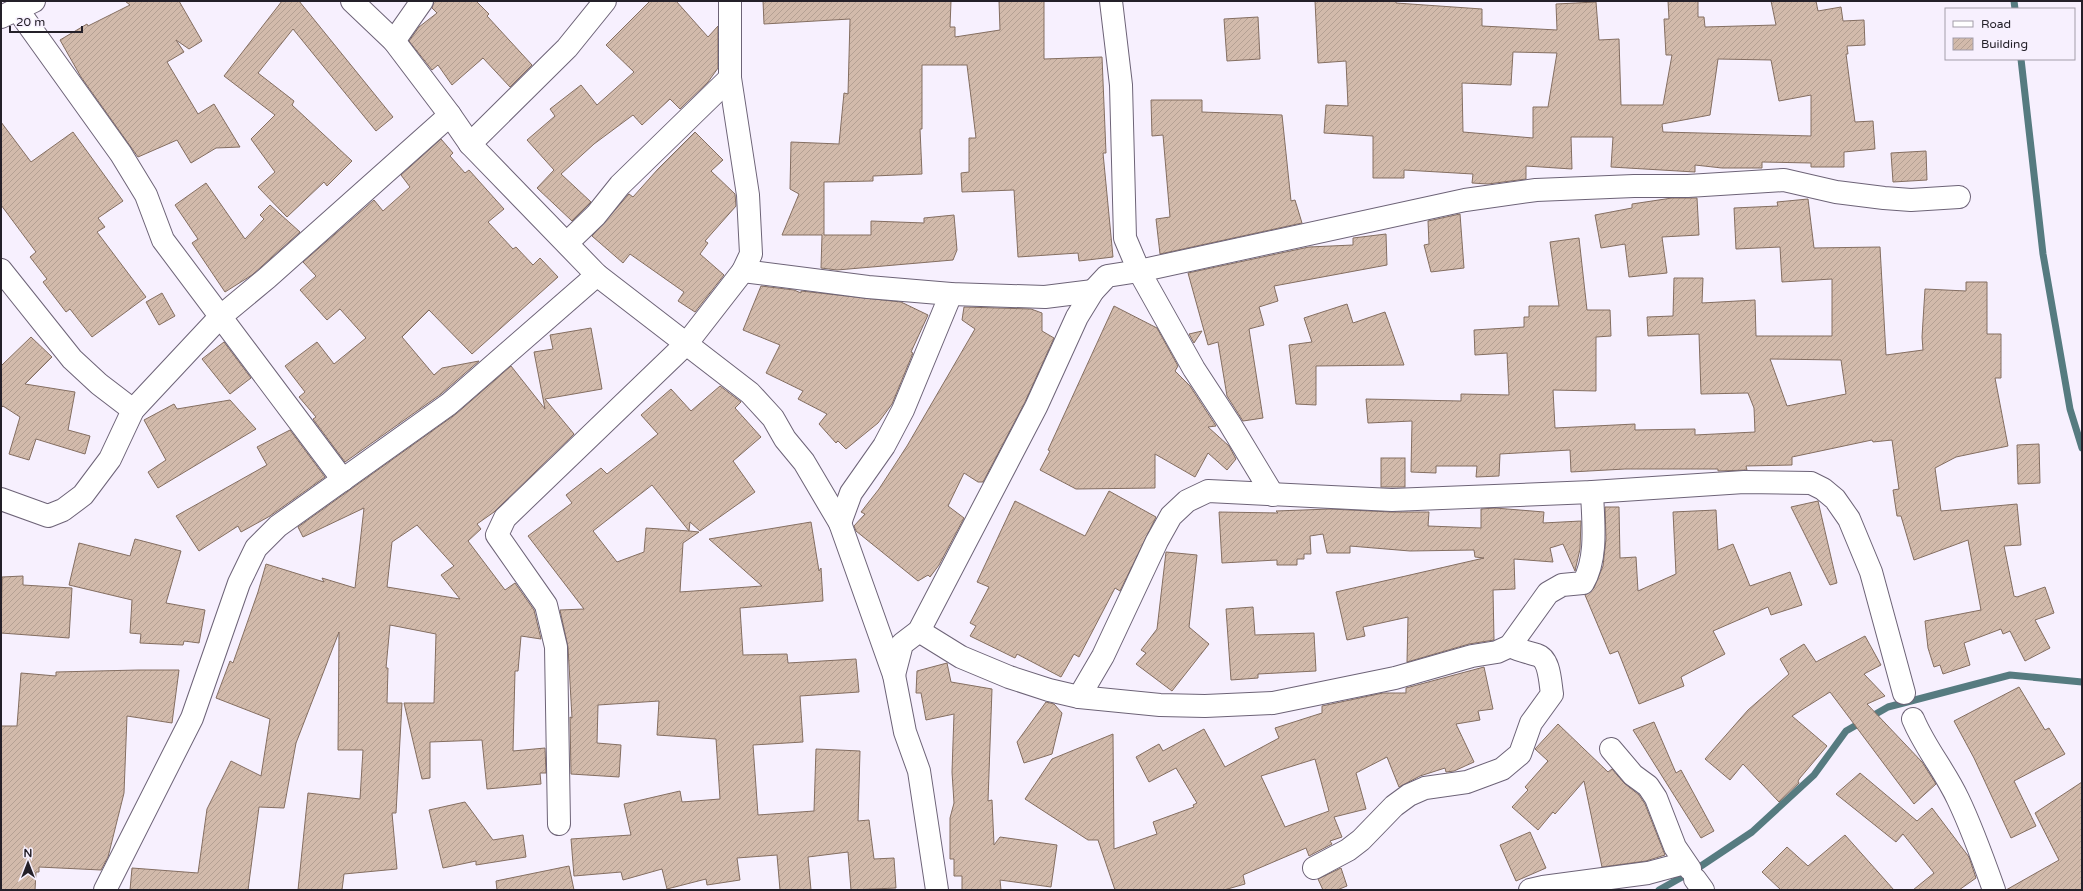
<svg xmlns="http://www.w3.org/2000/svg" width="2083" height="891" viewBox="0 0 2083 891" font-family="'Varela Round',sans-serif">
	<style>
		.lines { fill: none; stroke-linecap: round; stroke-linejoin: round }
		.stream { stroke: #567b80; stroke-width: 7 }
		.building { fill: url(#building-hatch); stroke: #846e61; fill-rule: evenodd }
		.street-casing { stroke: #6d6377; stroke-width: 24 }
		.street { stroke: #fff; stroke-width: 22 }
	</style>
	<defs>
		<pattern id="building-hatch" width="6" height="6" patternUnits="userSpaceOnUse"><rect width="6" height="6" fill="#d2baab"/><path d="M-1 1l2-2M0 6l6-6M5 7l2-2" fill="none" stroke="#b4a093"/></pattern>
	</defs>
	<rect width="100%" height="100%" fill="#f7f0fe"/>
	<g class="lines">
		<g class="stream">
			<path d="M2014,1L2015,9"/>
			<path d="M2021,59L2043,254L2070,409L2082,448"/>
			<path d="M1659,890L1698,868L1752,832L1814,775L1846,731L1888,707L2010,675L2082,682"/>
		</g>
	</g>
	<g class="building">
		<path d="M125,1H179L202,41L189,49L176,40L184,52L167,62L198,114L214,104L240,147L216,148L191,163L177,140L138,157L81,77L60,40L87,24L88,26L130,5Z"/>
		<path d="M282,1H299L393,117L376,131L293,29L258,73L294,101L292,105L352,161L327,186L324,182L287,217L258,187L275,172L251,139L275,115L224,76Z"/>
		<path d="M434,1H476L489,14L487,16L532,65L510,87L483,58L452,85L438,65L432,70L409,41L419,27L437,13L432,8Z"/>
		<path d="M650,1H676L708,37L718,26V68L708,82L680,109L670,99L642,125L633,115L594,144L561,174L591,202L572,221L537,188L554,170L527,140L555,116L550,109L581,85L597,105L634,72L606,45Z"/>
		<path d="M763,1H951L950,27H955V37L1000,30L999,1H1044V59L1102,57L1106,153H1103L1113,257L1079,261L1078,253L1018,257L1014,190L962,192L961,173L969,172V138H976L967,65H922V129H920L922,174L873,176V181L824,182V235H871V221L924,223V218L954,215L957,250L953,260L837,270L821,268L822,235H782L799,194L790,189L791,142L839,144L844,93L848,94L850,19L764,24Z"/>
		<path d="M1315,1H1396V3L1482,9V26L1557,30L1556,4L1596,2L1599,40L1619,39L1621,105H1663L1672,55H1666L1664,19H1669L1668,1H1698V17H1704L1705,27L1776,25L1771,1H1816L1818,11L1841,7L1843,21L1864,20L1865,45L1847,46L1848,54H1846L1855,122L1873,121L1875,149L1844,152V167H1811V163L1762,162V168H1722L1695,165V172L1611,167L1613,137H1571L1572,169L1526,166V179L1488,184L1472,183L1473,174L1404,170V178H1373V136L1324,133L1326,105L1348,106L1346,61L1318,63ZM1513,52L1557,53L1548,107H1533V138L1463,132L1462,83L1511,85ZM1718,59L1771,60L1779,101L1811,95V136L1663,132L1662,124L1710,115Z"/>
		<path d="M1258,17L1260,59L1227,61L1224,19Z"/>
		<path d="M1151,100H1202V112L1282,115L1291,201L1295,200L1302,223L1160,254L1156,219L1170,217L1163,135L1152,136Z"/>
		<path d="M1,122L31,162L73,132L123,201L98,218L105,227L97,232L146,297L92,337L70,309L66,312L43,282L47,279L30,257L36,252L1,205Z"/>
		<path d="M695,132L723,160L711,171L735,194L736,206L705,241L708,243L700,254L724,275L695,312L678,301L684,292L630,254L623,263L592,236L629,194L633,197L658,169Z"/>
		<path d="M441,139L453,153L450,156L465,173L469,170L504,209L488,222L513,249L516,247L533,265L540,258L558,277L472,354L429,310L402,337L434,375L442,368L479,361L441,394L345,462L313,419L316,417L299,397L305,392L285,366L317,342L334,364L366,338L340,309L327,320L300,290L316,276L303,262L374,200L383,211L410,187L401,175Z"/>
		<path d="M1926,151L1927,180L1893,182L1891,153Z"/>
		<path d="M206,183L245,239L264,219L260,215L270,205L300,232L252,275L225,292L192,243L198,239L175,205Z"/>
		<path d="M1672,198H1697L1699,235L1662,237L1667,273L1629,277L1625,244L1601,248L1595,215L1632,208V204Z"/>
		<path d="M1808,199L1814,248L1880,247L1886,355L1923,350L1922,337L1925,289L1966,291V282H1987V334H2001V378H1995L2008,446L1956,457L1935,468L1941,511L2017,504L2021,545L2004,546L2014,596L2017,597L2045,587L2054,613L2035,620L2050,648L2025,661L2010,631L2003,634L2001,629L1964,643L1970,665L1943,674L1940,665L1934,667L1928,648L1925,621L1981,610L1968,540L1914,560L1901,516H1897L1893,490L1899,489L1892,440L1873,442L1872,440L1792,457V465L1746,466L1747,470L1718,471V469H1625L1571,472L1570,450L1500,454L1499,476L1476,477L1477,466H1436V473L1411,472L1412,421L1368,423L1366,399L1461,401V394L1509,395L1507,353L1475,355L1474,330L1524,327V317H1529V306H1559L1550,242L1579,238L1587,310H1610L1611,336L1596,337V391L1553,390L1555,428L1635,424V430L1695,429V435L1755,432L1754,408L1748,393L1701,394L1699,334L1648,336L1647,317L1673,316L1674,278H1703L1702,303L1755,300L1756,336H1832V279L1782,282L1780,247L1736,249L1734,208L1778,206L1777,202ZM1770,359L1841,360L1846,394L1787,406Z"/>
		<path d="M1460,214L1464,268L1431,272L1424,245L1429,244L1428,221Z"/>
		<path d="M1386,234L1387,265L1274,286L1278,301L1259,307L1264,325L1249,329L1263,418L1243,421L1227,396L1218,342L1208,345L1188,273L1309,247L1353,245V238Z"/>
		<path d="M761,286L794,290L801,293V291L901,302L928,315L911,352L913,353L892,404L878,423L846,449L838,441L836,443L819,424L827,414L798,399L803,391L766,373L780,345L743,330Z"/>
		<path d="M162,293L175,316L159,325L146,302Z"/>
		<path d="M1347,304L1353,323L1385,312L1404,365L1316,366V405L1296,404L1289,345L1312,342L1304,318Z"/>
		<path d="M1114,306L1157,328L1178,366L1175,371L1190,386L1216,426L1208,427L1229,446L1236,459L1227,470L1208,453L1195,477L1155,454V488L1076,489L1040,470L1050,451L1048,450Z"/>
		<path d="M964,307L1031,309L1042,313V331L1054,338L1025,402L983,482H978L964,473L948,506L964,518L939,565L930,577L928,575L918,581L856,531L854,526L865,514L861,512L879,489L907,446L975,329L962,320Z"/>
		<path d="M591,328L602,389L545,399L574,434L494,512L477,524L481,529L468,541L505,590L515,583L534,610L541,639L521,636L518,671H515L513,751L545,748L546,773H540L541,784L487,789L482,740L430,742V778L422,779L404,703H434L436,634L390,625L386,668H388L387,703H402L396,813H392L397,869L344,874L342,890H298L308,793L360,799L363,750H338L339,632L296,743L284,808L259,807L248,890H130L132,868L198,873L207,809L231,761L261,776L270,719L216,698L230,661L233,663L258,592L266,564L324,582L322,578L355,588L364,508L303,537L298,527L456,414L511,366L545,409L534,352L553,349L550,335ZM417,525L454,566L441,575L460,599L387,587L392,542Z"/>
		<path d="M1202,331L1194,343L1189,334Z"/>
		<path d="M31,337L52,357L25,384L75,392L68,430L90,436L85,454L36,439L29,460L9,454L20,417L3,406L1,408V366Z"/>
		<path d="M224,342L251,378L230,394L202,359Z"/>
		<path d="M720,386L741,402L735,408L761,437L733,461L755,492L700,531L690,522L689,531L699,532L683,543L680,592L762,586L709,539L811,522L819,571L821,568L823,601L740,608L743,655L787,654L788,663L856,659L859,692L800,696L803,742L753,745L758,815L814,811L816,749L860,751L858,821L869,820L874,859L894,858L896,888L851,890L848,852L808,857L811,890H780L777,855L737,858L740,880L707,885L706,879L667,889L662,869L623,880L621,872L574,876L571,839L631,835L624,804L680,791L682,802L720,799L716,739L657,735L659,701L598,705L597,743L621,745L619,777L571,774L570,717L572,718L568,647L560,610L584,609L528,536L572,503L566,495L601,468L607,474L658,434L641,415L671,389L691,411ZM652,485L689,531L646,528L644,552L617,562L593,531Z"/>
		<path d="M230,400L256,429L158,488L148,472L166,460L144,420L174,404L177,409Z"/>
		<path d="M290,430L325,477L270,516L241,532L238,526L199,551L176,516L267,465L257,447Z"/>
		<path d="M2039,444L2040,483L2018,484L2017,445Z"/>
		<rect x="1381" y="458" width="24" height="29"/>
		<path d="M1109,491L1156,517L1120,591L1115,588L1079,657L1074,654L1061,677L1017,654L1015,658L970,636L976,626L970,623L989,587L977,582L1015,501L1085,536Z"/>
		<path d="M1818,501L1837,583L1830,585L1791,507Z"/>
		<path d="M1605,507H1619L1620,558L1636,557L1638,591L1676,574L1673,512L1716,510L1718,550L1733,544L1750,586L1790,572L1802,605L1771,615L1768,607L1713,631L1725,654L1681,677L1684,686L1639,704L1618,651L1610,654L1585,595L1594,588L1603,566L1606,539Z"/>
		<path d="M1495,508L1544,512L1543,523L1581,521L1580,549L1575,571L1563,544L1550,548L1553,562L1514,559L1515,589L1493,590L1494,640L1469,644L1407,662L1408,617L1363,627L1365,636L1347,640L1336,592L1484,558L1475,557L1474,550L1410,551L1350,546V553H1327L1323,534L1310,536L1311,554H1304V559H1297V565H1277V560L1222,563L1219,512L1278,513L1276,511L1330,509L1391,512H1429L1428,526L1481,528V509Z"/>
		<path d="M135,539L181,551L166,603L205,610L199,643L184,641L183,645L140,643L141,634L130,633L132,600L69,585L79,543L130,556Z"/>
		<path d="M1166,552L1197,555L1189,627L1209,644L1172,691L1136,664L1146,653L1141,650L1157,629Z"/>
		<path d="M23,576V585L72,588L69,638L1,633L2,577Z"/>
		<path d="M1253,607L1255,635L1314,633L1316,671L1258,674V678L1231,680L1226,609Z"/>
		<path d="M1865,636L1881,665L1864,674L1885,696L1867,704L1922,762L1936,784L1914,804L1830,692L1792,716L1827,746L1800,778L1798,781L1799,783L1779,802L1743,764L1730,780L1705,759L1748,710L1789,674L1780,659L1804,644L1816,662Z"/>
		<path d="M947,663L951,682L992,689L988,801L992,800L994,845L1000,837L1057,845L1051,887L1000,880L1001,890H962V876H954V859H950V818L954,803L952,772L954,714L926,720L921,693H916L917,671Z"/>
		<path d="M1484,667L1493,709L1478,711L1480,720L1456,724L1474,762L1454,771L1446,772L1445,768L1420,776L1399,787L1387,757L1356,773L1366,809L1334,817L1342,837L1330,841L1332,844L1309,856L1306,848L1243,875L1245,884L1224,890H1115L1098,840H1088L1025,799L1052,759L1113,734L1114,849L1157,834L1153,822L1194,807L1193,805L1197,803L1176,768L1149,782L1136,757L1159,744L1163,751L1204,729L1225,767L1279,738L1275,728L1322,713V706L1383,693H1406V688ZM1315,759L1329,811L1285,827L1261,776Z"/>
		<path d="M138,670H179L172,723L127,716L124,793L108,857L101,870L39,867V872H36L35,890H1V726H17L21,673L56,676V672Z"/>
		<path d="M2019,687L2045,730L2049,728L2065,754L2014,781L2036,826L2011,838L1974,758L1954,721Z"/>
		<path d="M1046,702L1054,704L1062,713L1052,754L1024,763L1017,742Z"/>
		<path d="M1654,722L1676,773L1681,770L1714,831L1701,838L1633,730Z"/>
		<path d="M1558,724L1608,772L1612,769L1624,783L1639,795L1645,804L1665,855L1646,861L1602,867L1584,781L1555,814L1553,812L1538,830L1512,807L1528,790L1525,787L1548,761L1535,749Z"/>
		<path d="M1860,773L1917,821L1932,808L1969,857L1976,878L1959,890H1913L1934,873L1903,834L1896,842L1836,794Z"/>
		<path d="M2082,782V890H2006L2059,860L2035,813Z"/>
		<path d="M465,802L493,840L523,835L526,857L476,865V861L443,868L429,810Z"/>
		<path d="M1530,832L1546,868L1516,881L1500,845Z"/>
		<path d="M1845,835L1894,890H1781L1762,872L1787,847L1808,866Z"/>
		<path d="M569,866L574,890H497L496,881Z"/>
		<path d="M1341,868L1347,886L1337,890H1323L1318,879Z"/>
	</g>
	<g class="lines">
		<defs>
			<g id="street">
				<path d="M352,1L394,41L450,115L470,144L597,275L750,393L773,418L785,439L804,462L840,523L894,675L905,732L919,771L937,890"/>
				<path d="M1111,1L1121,85L1125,238L1139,271L1194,369L1230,424L1273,495"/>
				<path d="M17,9L121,154L146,195L163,240L343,480"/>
				<path d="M1,17L34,1"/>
				<path d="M394,41L422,1"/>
				<path d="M470,144L567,48L605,1"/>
				<path d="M567,243L596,215L620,185L730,78"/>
				<path d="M1,270L72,359L99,384L133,410"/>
				<path d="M743,271L868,287L951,294L1045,297L1093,291"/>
				<path d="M1,499L48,516L63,510L83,495L110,459L133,410L220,317L267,278L450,115"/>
				<path d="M840,523L851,493L884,446L903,410L951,294"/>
				<path d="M919,631L961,657L1009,677L1049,690L1079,697L1160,705L1205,706L1273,703L1395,678L1472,656L1497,652L1510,646L1548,593L1562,585L1583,583C1598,558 1593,521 1592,492"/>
				<path d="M894,675L902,644L919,631L1036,407L1077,317L1093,291L1107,276L1139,271L1465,200L1536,190L1634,186H1688L1784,180L1836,192L1884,198L1911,200L1959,197"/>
				<path d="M1079,697L1103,656L1157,541L1171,516L1187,501L1208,491L1392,500L1592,492L1744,482L1811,483L1823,489L1835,499L1849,519L1871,572L1904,693"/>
				<path d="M1913,719C1925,748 1945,771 1958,799C1972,828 1983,859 1994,890"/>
				<path d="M1611,749L1633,775L1648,786L1656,798L1675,847L1690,869"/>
				<path d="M559,824L556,647L546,605L497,535L505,518L687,343L743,271L751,254L748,195L730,78V1"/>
				<path d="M1314,868L1348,850L1361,840L1394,806L1409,795L1425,788L1467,782L1502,769L1520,754L1531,723L1552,694C1550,682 1550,659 1537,655C1527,652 1520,651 1510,646"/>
				<path d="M1695,879L1703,890"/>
				<path d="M105,890L192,718L239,583L256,548L278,526L449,404L597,275"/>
				<path d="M1530,890L1543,887L1648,873L1685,863"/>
			</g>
		</defs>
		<use href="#street" class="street-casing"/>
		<use href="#street" class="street"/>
	</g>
	<rect width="2083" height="891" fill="none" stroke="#242029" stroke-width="4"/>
	<rect x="1945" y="8" width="130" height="52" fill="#f7f0fe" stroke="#a39da9"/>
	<rect x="1953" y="21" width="20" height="6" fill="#ffffff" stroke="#a39da9"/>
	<text x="1981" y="28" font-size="12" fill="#242029">Road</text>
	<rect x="1953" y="38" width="20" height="12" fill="url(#building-hatch)" stroke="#a39da9"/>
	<text x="1981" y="48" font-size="12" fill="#242029">Building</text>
	<g transform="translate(28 863)" stroke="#f7f0fe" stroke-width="3" paint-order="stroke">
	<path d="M0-3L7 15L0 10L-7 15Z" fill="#242029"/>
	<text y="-6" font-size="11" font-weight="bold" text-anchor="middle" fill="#242029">N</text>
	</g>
	<path d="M10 26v6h72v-6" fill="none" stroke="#242029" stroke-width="2"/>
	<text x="16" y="26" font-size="12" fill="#242029" stroke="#f7f0fe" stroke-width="3" paint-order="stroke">20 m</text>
</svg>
